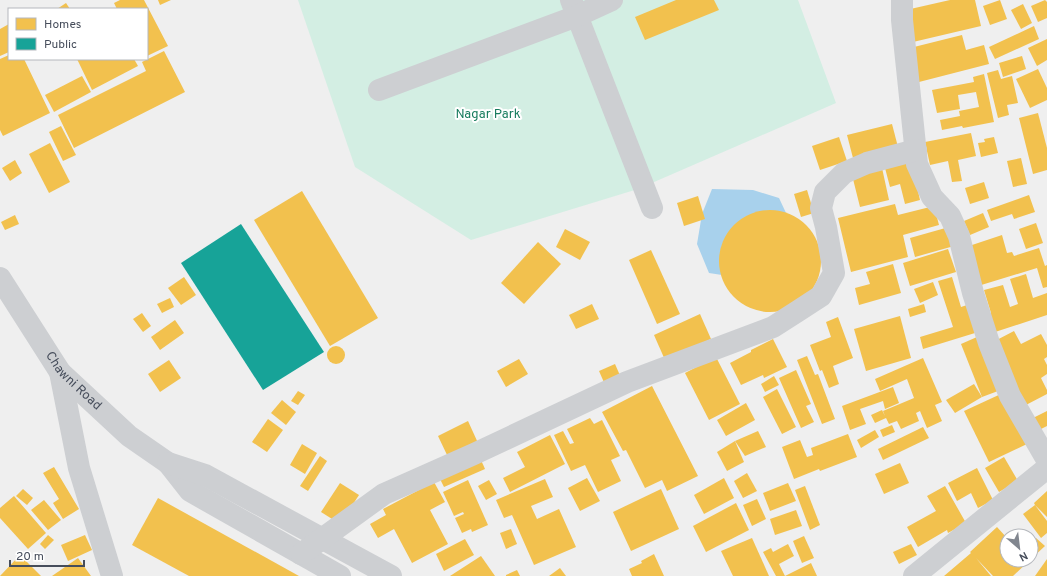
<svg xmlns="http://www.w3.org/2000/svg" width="1047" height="576" viewBox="0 0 1047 576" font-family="Overpass,sans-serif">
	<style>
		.green { fill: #d3eee3 }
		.water { fill: #a8d1ec }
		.homes { fill: #f2c14e }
		.public { fill: #17a398 }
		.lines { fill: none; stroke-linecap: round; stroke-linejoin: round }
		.minor { stroke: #cdcfd2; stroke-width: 22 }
		.labels { text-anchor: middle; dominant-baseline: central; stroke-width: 4; stroke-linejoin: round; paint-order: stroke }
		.park-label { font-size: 13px; fill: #177b5d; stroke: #fff }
		.street-label { font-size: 13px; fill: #464d5b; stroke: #fff }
	</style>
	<rect width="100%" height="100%" fill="#efefef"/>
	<path class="green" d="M298,0H798L836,103L638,189L471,240L355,167Z"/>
	<path class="water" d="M712,189L753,190L779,198L794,230L780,269L735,280L722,275L709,273L697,244L702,214Z"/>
	<g class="homes">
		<path d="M120,0H144L168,46L147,56V9H117L114,3Z"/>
		<path d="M158,0H171L160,5Z"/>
		<path d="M676,0H714L719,10L645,40L635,17Z"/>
		<path d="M950,0H975L981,26L913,42L906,10Z"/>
		<path d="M1000,0L1007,19L990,25L983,6Z"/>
		<path d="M1045,0L1047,2V18L1038,22L1031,6Z"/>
		<path d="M66,3L70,9H57Z"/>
		<path d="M1023,4L1032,23L1021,29L1011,10Z"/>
		<path d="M9,24V52L0,56V29Z"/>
		<path d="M1034,26L1039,39L995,59L989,47Z"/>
		<path d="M962,35L966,50L984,45L989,64L919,82L910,48Z"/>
		<path d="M1047,39V60L1037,66L1028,48Z"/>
		<path d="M164,51L185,92L74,148L58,115L146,71L142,62Z"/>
		<path d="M9,55V59H24L50,113L3,136L0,130V59Z"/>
		<path d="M1022,56L1026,69L1003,77L999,63Z"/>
		<path d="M77,59H134L138,66L92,90Z"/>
		<path d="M1038,69L1047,88V100L1030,108L1016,79Z"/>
		<path d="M998,70L1001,79L1012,76L1018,103L1007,105L1009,115L998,118L987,73Z"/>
		<path d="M984,74L994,122L963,128L962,126L942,130L940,120L960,116L959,111L979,107L976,92L958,95L960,109L937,113L932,90L974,82L973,77Z"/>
		<path d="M82,76L91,92L54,112L45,95Z"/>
		<path d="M1038,113L1047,148V170L1033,174L1019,118Z"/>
		<path d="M892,124L898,147L853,158L847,135Z"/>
		<path d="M61,126L76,155L63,161L49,132Z"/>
		<path d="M971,133L976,156L958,160L962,181L952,182L948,161L930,165L925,142Z"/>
		<path d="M839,137L847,161L820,170L812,146Z"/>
		<path d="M994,137L998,153L981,157L978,143L985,142L984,139Z"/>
		<path d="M50,143L70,182L49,193L29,154Z"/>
		<path d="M1021,158L1027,184L1013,187L1007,161Z"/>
		<path d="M15,160L22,173L10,181L2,168Z"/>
		<path d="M911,161L920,200L905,204L900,184L890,187L885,168Z"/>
		<path d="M882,168L889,200L860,207L852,175Z"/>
		<path d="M984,182L989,198L970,204L965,188Z"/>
		<path d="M807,190L814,213L801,217L794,194Z"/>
		<path d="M302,191L378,318L330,346L254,220Z"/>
		<path d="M1029,195L1035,212L1014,219L1012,214L991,221L987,210Z"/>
		<path d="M698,196L705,219L684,226L677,203Z"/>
		<path d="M895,204L898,215L934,206L939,225L903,235L908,257L851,272L838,218Z"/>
		<circle cx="770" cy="261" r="51"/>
		<path d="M983,213L989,227L970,235L964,221Z"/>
		<path d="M15,215L19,224L5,230L1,222Z"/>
		<path d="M1036,223L1043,243L1026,249L1019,229Z"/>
		<path d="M949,227L954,246L915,257L910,238Z"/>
		<path d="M565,229L590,242L580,260L556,247Z"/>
		<path d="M1002,235L1007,253L1012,252L1014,256L1039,248L1045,266L1047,265V287L1043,288L1037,268L978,286L966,247Z"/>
		<path d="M538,242L561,264L524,304L501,283Z"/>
		<path d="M948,249L956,272L910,286L903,263Z"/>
		<path d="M651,250L680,314L657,324L629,260Z"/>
		<path d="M893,264L901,293L859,305L855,288L870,284L866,272Z"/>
		<path d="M1026,274L1033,298L1047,293V315L992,333L986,314L991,313L984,290L1003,285L1010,307L1018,304L1010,279Z"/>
		<path d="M184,277L196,295L181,305L168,288Z"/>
		<path d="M952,277L961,307L970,304L975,333L923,349L920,337L953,327L938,281Z"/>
		<path d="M933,282L938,295L920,303L914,289Z"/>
		<path d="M170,298L174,307L162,313L157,304Z"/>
		<path d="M592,304L599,319L576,329L569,315Z"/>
		<path d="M924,304L926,312L910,317L908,309Z"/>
		<path d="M142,313L151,326L143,332L133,319Z"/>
		<path d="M700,314L711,339L665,360L654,335Z"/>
		<path d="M900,316L911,358L866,371L854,329Z"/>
		<path d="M838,317L853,358L833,366L839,384L829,388L822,370L820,371L810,345L831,337L826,322Z"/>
		<path d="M175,320L184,333L160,350L151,337Z"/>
		<path d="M1014,331L1021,344L1041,334L1047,345V357L1044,359L1047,365V374L1041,378L1047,390V394L1024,406L991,343Z"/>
		<path d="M977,337L998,391L982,397L961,344Z"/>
		<path d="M773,339L787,367L764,378L763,375L741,385L730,363L751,352V350Z"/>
		<circle cx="336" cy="355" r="9"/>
		<path d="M807,356L815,375L818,374L835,419L822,424L797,360Z"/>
		<path d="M716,357L740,404L709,420L685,373Z"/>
		<path d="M923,358L942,402L935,405L942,421L927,428L920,411L916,413L919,421L901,429L897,421L889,424L886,418L875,423L871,415L882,410L885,416L883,411L914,398L907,379L880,391L875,379Z"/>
		<path d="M519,359L528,374L506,387L497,371Z"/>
		<path d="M169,360L181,378L160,392L148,374Z"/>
		<path d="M615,364L622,380L606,387L599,371Z"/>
		<path d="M796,370L811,404L806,406L814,422L801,428L779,378Z"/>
		<path d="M774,376L779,385L765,392L761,384Z"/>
		<path d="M974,384L982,397L955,413L946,400Z"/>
		<path d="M652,386L698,476L667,491L662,480L645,488L626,450L623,451L602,412Z"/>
		<path d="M893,387L899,403L885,409L883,401L860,409L866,424L850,430L842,406Z"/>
		<path d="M777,389L796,427L782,434L763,397Z"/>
		<path d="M298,391L305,395L298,405L291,401Z"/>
		<path d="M1003,393L1027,444L989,462L964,411Z"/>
		<path d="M282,400L296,412L286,425L271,413Z"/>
		<path d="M746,403L755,420L726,436L717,420Z"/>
		<path d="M1047,411V426L1039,430L1033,418Z"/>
		<path d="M590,418L594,424L602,420L620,456L611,460L621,481L598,492L585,465L571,471L554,435L563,431L570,444L574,443L567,429Z"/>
		<path d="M268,419L283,430L267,452L252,442Z"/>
		<path d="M468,421L478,443L448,457L438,436Z"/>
		<path d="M892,425L895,432L883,437L880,430Z"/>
		<path d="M923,427L929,438L883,460L878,449Z"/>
		<path d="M875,430L879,437L861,448L857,440Z"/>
		<path d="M758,431L766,447L745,456L735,441Z"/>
		<path d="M848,434L857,457L820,471L819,469L794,479L782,447L800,440L807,457L813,455L811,448Z"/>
		<path d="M550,435L565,464L510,492L503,478L525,467L517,452Z"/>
		<path d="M735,441L744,462L727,471L717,452Z"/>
		<path d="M302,444L317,453L305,474L290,465Z"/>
		<path d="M320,456L327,461L308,491L300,486Z"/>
		<path d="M1004,457L1018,481L999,492L985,468Z"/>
		<path d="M481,460L485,469L444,487L440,479Z"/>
		<path d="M900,463L909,483L884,494L875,474Z"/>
		<path d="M54,467L79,509L63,519L53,503L59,499L43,473Z"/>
		<path d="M977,468L993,500L978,508L971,493L957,501L948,483Z"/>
		<path d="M747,473L757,491L743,498L734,481Z"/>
		<path d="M587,478L600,501L580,511L568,488Z"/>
		<path d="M724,478L734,498L704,514L694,495Z"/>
		<path d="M545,479L553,497L531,506L537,519L559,509L576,547L534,565L512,515L504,518L496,500Z"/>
		<path d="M468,480L488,525L472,532L471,529L462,533L455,518L464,514L463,512L454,516L443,492Z"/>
		<path d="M489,480L497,494L486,500L478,486Z"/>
		<path d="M434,482L445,502L430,510L448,544L412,563L394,529L378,538L370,524L386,515L383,509Z"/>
		<path d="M340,483L359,495L340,524L321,512Z"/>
		<path d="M788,483L796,501L770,511L763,493Z"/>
		<path d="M805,486L820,525L810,530L795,490Z"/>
		<path d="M945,486L966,523L948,533L947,530L918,547L907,527L936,511L927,496Z"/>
		<path d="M23,489L33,498L27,505L16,496Z"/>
		<path d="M661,489L679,529L631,551L613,512Z"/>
		<path d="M1047,491V517L1035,505L1047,521V533L1041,538L1023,514L1035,505L1034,503Z"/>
		<path d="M14,496L46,533L28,549L0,518V508Z"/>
		<path d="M158,498L299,576H189L132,545Z"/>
		<path d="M757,499L766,519L752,526L743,505Z"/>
		<path d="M44,500L61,520L48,530L31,510Z"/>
		<path d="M736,503L749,530L706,552L693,526Z"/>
		<path d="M796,510L802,526L775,535L770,519Z"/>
		<path d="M997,527L1007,538V560H1030L1013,576H993L976,558L991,576H944L971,553L970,552Z"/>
		<path d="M511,529L517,544L506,549L500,533Z"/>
		<path d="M48,535L54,540L45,549L40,544Z"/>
		<path d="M85,535L92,550L68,561L61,545Z"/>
		<path d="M804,536L814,558L802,563L793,541Z"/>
		<path d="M752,538L769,576H733L721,551Z"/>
		<path d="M1036,538L1045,546L1031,559V539L1033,541Z"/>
		<path d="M465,539L474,555L444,571L436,554Z"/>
		<path d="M788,544L794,556L779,564L785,576L811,563L817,576H776L763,552L771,548L773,552Z"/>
		<path d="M911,544L917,555L899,564L893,552Z"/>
		<path d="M654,554L664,576H632L629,569L642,563L641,561Z"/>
		<path d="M20,555L41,576H0Z"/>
		<path d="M481,556L495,576H450Z"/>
		<path d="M78,558L91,576H52Z"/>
		<path d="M1047,559V576H1035Z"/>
		<path d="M560,568L566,576H549Z"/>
		<path d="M517,570L520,576H506V575Z"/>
	</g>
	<path class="public" d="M241,224L324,352L263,390L181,263Z"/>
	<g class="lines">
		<g class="minor">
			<path d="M571,0L652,208"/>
			<path d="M902,0V20L917,164L932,197L950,216L959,236L973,293L989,343L1010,396L1047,460"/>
			<path d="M379,90L577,16L612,0"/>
			<path id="s1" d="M0,278L60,372L129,436L168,463L190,491L340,576"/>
			<path d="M60,372L79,468L112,576"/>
			<path d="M168,463L205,475L391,576"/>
			<path d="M301,554L384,494L474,454L627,382L773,327L798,311L821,296L834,273L826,227L821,208L825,192L844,173L867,163L916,150"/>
			<path d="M914,576L1047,468"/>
		</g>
	</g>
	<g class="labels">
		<g class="park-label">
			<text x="488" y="115">Nagar Park</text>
		</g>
		<g class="street-label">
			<text stroke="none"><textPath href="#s1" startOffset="127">Chawni Road</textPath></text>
		</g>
	</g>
	<rect x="8" y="8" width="140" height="52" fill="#ffffff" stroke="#b5b8bd"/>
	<rect x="16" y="18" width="20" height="12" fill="#f2c14e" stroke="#b5b8bd"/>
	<text x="44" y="28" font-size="12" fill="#464d5b">Homes</text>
	<rect x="16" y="38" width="20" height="12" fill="#17a398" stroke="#b5b8bd"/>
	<text x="44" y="48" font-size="12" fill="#464d5b">Public</text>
	<g transform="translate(1019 548) rotate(152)"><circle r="19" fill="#ffffff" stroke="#b5b8bd"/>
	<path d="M0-3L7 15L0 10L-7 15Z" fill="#81868f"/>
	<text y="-6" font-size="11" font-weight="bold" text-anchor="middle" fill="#464d5b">N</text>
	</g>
	<path d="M10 560v6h74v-6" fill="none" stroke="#464d5b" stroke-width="2"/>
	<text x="16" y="560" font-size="12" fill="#464d5b" stroke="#ffffff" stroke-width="3" paint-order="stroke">20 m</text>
</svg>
